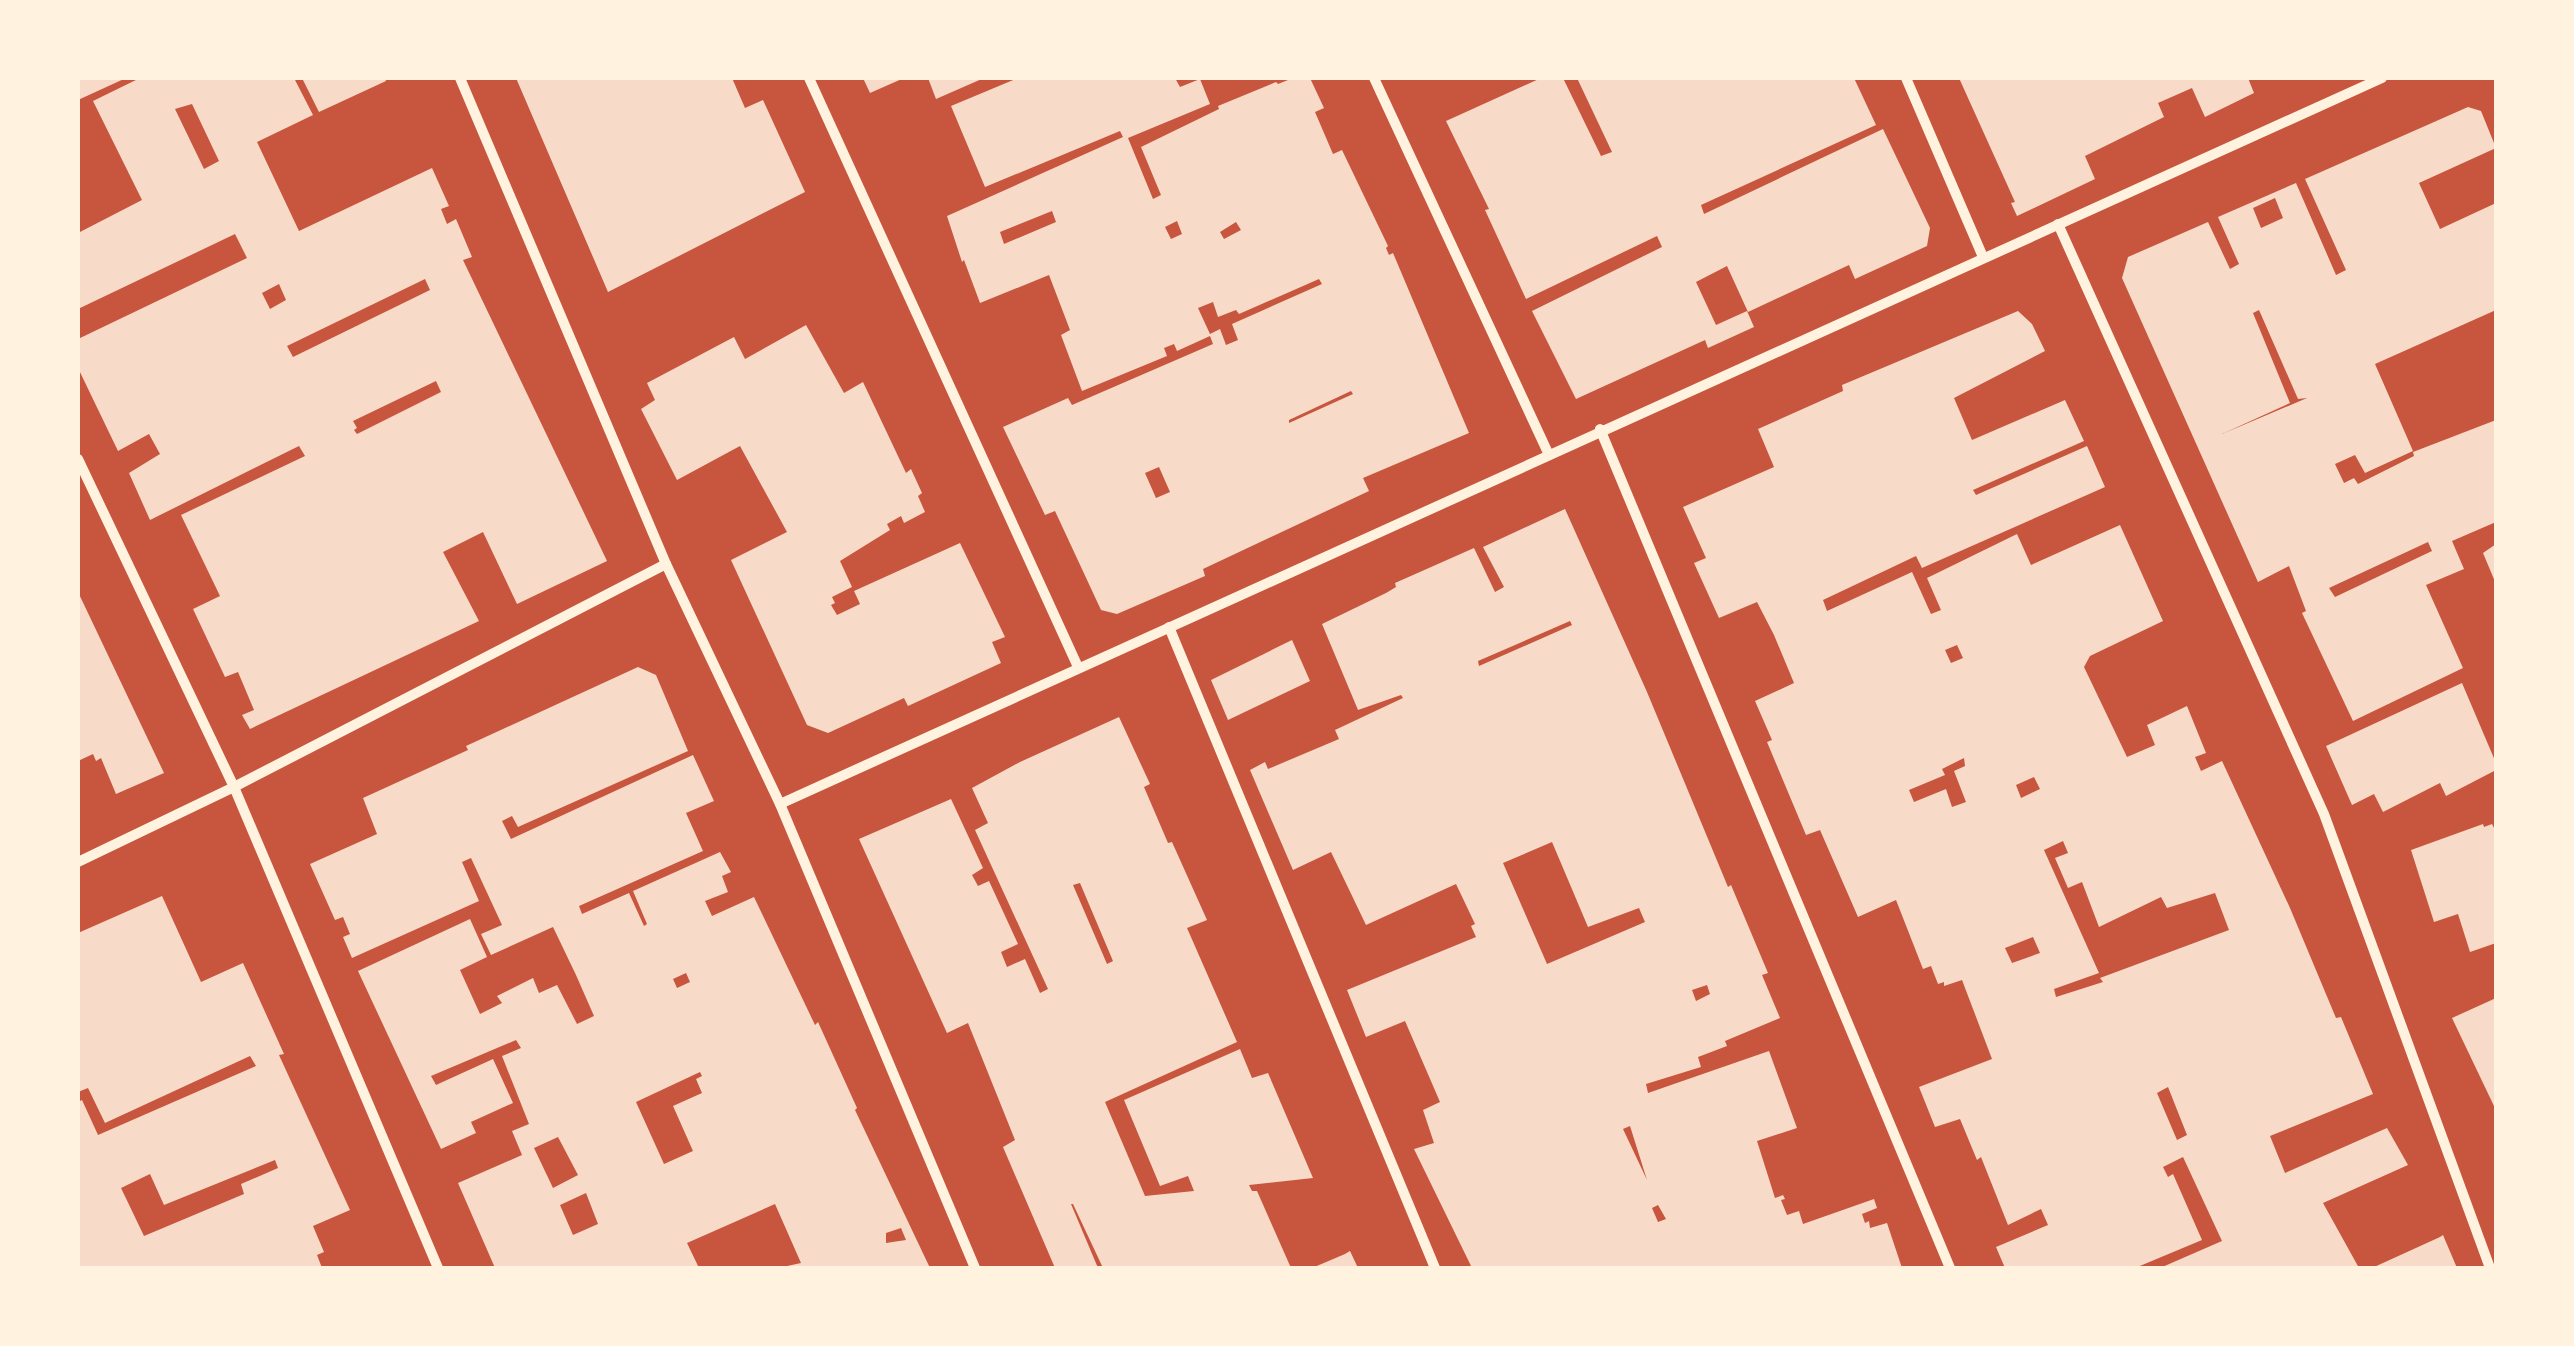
<svg xmlns="http://www.w3.org/2000/svg" width="2574" height="1346" viewBox="0 0 2574 1346" font-family="Manrope,sans-serif">
	<style>
		.building { fill: #f7dbc8; fill-rule: evenodd }
		.lines { fill: none; stroke-linecap: round; stroke-linejoin: round }
		.minor { stroke: #fff3e0; stroke-width: 10 }
	</style>
	<rect width="100%" height="100%" fill="#c8553d"/>
	<g class="building">
		<path d="M78,78H126L78,100Z"/>
		<path d="M140,78H294L313,115L257,142L299,231L432,168L449,206L441,209L447,224L456,219L472,257L463,260L607,561L517,604L483,532L443,552L479,621L250,729L242,715L254,710L238,672L225,677L193,609L220,596L181,515L305,456L299,446L150,520L129,473L160,454L149,434L118,451L78,368V339L247,258L235,234L78,309V233L142,200L93,101ZM192,104L219,161L204,169L175,109ZM425,279L430,290L293,357L287,346ZM279,284L286,300L270,309L262,293ZM436,381L441,392L357,434L354,430L357,428L353,421Z"/>
		<path d="M302,78H385L386,81L319,112Z"/>
		<path d="M516,78H732L745,108L763,100L805,192L608,292Z"/>
		<path d="M863,78H904L870,93Z"/>
		<path d="M928,78H984L936,99Z"/>
		<path d="M1018,78H1175L1180,87L1200,79L1210,104L1128,138L1153,199L1161,195L1141,147L1219,109L1218,106L1276,82L1278,84L1293,78H1310L1324,108L1315,112L1333,154L1342,150L1388,246L1386,248L1389,255L1393,253L1469,433L1363,478L1369,491L1203,569L1205,576L1117,614L1101,610L1055,511L1045,515L1003,427L1068,398L1072,405L1213,344L1210,336L1177,351L1174,344L1164,348L1167,356L1082,391L1061,335L1070,330L1049,275L980,303L964,260L962,262L947,216L1123,137L1120,131L985,187L951,106ZM1052,211L1056,222L1004,244L1000,232ZM1177,221L1182,234L1171,239L1165,227ZM1236,222L1241,230L1224,239L1220,232ZM1319,279L1322,284L1232,324L1238,340L1226,345L1220,329L1210,334L1198,308L1213,302L1218,317L1236,310L1239,314ZM1351,391L1353,394L1289,423V420ZM1159,467L1170,492L1156,498L1145,473Z"/>
		<path d="M1541,78H1563L1601,156L1612,152L1577,78H1854L1876,125L1701,205L1704,214L1883,129L1930,228L1927,246L1855,279L1849,265L1748,312L1727,266L1696,282L1716,325L1747,311L1754,327L1708,348L1705,340L1576,399L1532,311L1662,247L1657,236L1526,299L1485,210L1489,209L1446,121Z"/>
		<path d="M1959,78H2248L2254,93L2205,117L2192,88L2158,103L2164,117L2085,156L2095,179L2017,216L2011,203L2015,202Z"/>
		<path d="M2468,107L2481,111L2496,148L2419,183L2440,229L2496,203V310L2375,364L2413,451L2365,473L2355,455L2335,464L2344,483L2354,478L2358,484L2414,456L2413,452L2496,420V522L2452,541L2464,569L2426,585L2463,668L2353,721L2302,613L2306,611L2289,566L2258,582L2122,278L2128,257L2208,222L2230,269L2239,264L2218,217L2296,183L2336,275L2346,270L2305,179ZM2275,198L2283,218L2261,228L2253,208ZM2259,310L2298,399L2307,398L2222,434L2290,403L2253,313ZM2428,542L2432,551L2335,597L2329,588Z"/>
		<path d="M2018,311L2032,324L2045,351L1954,398L1972,440L2065,400L2084,441L1973,490L1976,495L2087,446L2105,487L1922,568L1916,556L1823,600L1827,611L1912,572L1931,614L1941,610L1927,578L2017,534L2031,565L2120,525L2163,621L2090,656L2084,667L2127,757L2155,745L2147,725L2187,706L2206,753L2195,757L2201,771L2222,761L2290,908L2336,1018L2341,1017L2373,1094L2270,1136L2285,1173L2387,1128L2408,1165L2323,1203L2359,1268H2160L2222,1241L2183,1157L2163,1167L2168,1177L2173,1174L2202,1240L2135,1268H2005L1996,1247L2048,1225L2041,1209L2008,1225L1981,1157L1977,1160L1960,1119L1935,1127L1919,1087L1992,1059L1962,980L1944,986V982L1938,984L1931,966L1923,969L1896,900L1858,917L1820,830L1806,835L1767,742L1772,740L1755,701L1794,683L1774,635L1757,602L1719,618L1694,563L1706,558L1683,507L1774,467L1758,429L1843,391L1842,385ZM1957,645L1963,658L1951,663L1945,650ZM1964,758L1965,766L1954,771L1966,802L1952,807L1946,789L1914,802L1909,790L1945,775L1942,769ZM2034,777L2040,789L2021,798L2016,785ZM2063,841L2068,853L2055,858L2068,888L2082,882L2099,927L2161,897L2167,908L2215,893L2229,930L2100,978L2103,982L2056,997L2054,989L2099,973L2044,850ZM2033,937L2040,953L2012,963L2005,948ZM2168,1087L2187,1135L2177,1140L2157,1093Z"/>
		<path d="M806,325L844,393L863,382L906,473L911,469L922,493L918,496L925,512L904,523L901,516L887,524L890,530L840,561L852,587L832,597L835,603L831,605L837,615L860,604L854,591L960,543L1005,637L992,642L1001,663L908,706L904,698L828,733L807,725L731,560L787,532L740,446L677,480L641,409L655,400L647,383L734,337L745,359Z"/>
		<path d="M1565,509L1647,692L1728,887L1731,885L1768,973L1762,975L1780,1018L1725,1041L1727,1046L1698,1057L1701,1067L1646,1084L1648,1093L1769,1051L1797,1128L1757,1141L1775,1198L1783,1195L1785,1199L1781,1200L1787,1215L1799,1211L1803,1224L1874,1199L1877,1208L1862,1214L1865,1223L1869,1221L1870,1228L1887,1223L1902,1268H1472L1414,1149L1434,1143L1423,1110L1440,1102L1405,1021L1366,1037L1347,990L1476,937L1471,926L1475,924L1456,884L1366,925L1331,852L1293,870L1250,770L1265,762L1268,769L1339,739L1335,730L1403,698L1401,695L1358,710L1322,624L1386,593L1396,587L1395,583L1474,548L1495,592L1504,587L1483,547ZM1570,621L1572,625L1479,666L1478,661ZM1552,842L1588,927L1639,908L1645,922L1547,964L1503,863ZM1707,985L1710,994L1696,1001L1692,990ZM1630,1126L1647,1180L1623,1129ZM1658,1205L1666,1219L1658,1222L1652,1208Z"/>
		<path d="M2496,544V584L2483,553Z"/>
		<path d="M78,592L164,773L116,794L101,758L96,761L93,754L78,761Z"/>
		<path d="M1292,640L1310,681L1228,720L1211,680Z"/>
		<path d="M638,667L656,675L688,751L518,827L512,816L502,821L511,839L693,755L714,801L686,813L703,851L579,906L582,914L629,893L644,926L647,924L633,891L720,852L731,872L722,876L728,892L705,901L712,916L754,897L815,1025L818,1022L857,1108L855,1110L930,1268H778L801,1263L775,1204L687,1243L699,1268H495L458,1183L522,1155L512,1131L529,1124L502,1056L521,1048L516,1040L431,1076L436,1085L493,1059L513,1103L471,1122L476,1133L441,1149L358,971L470,919L487,957L460,970L480,1014L502,1003L497,996L533,978L539,993L557,985L577,1024L594,1016L576,975L553,927L491,955L481,934L502,925L471,858L462,862L479,901L352,958L343,937L350,934L343,917L335,920L310,864L377,834L363,798L468,750L466,746ZM686,973L690,982L677,988L673,979ZM700,1072L702,1076L696,1079L702,1093L673,1106L693,1151L664,1164L636,1102ZM558,1137L578,1175L553,1188L534,1148ZM586,1193L598,1224L573,1235L560,1205ZM901,1228L906,1240L886,1243V1233Z"/>
		<path d="M2462,683L2496,763V770L2446,796L2440,783L2383,812L2374,794L2352,805L2326,746Z"/>
		<path d="M1119,717L1150,784L1144,787L1168,843L1172,842L1207,920L1187,928L1237,1042L1105,1102L1145,1196L1194,1191L1188,1176L1160,1186L1124,1100L1240,1049L1252,1078L1268,1073L1313,1178L1249,1185L1252,1191H1257L1291,1268H1103L1073,1204H1071L1098,1268H1055L1003,1147L1015,1140L968,1023L947,1033L859,839L951,799L983,868L972,875L978,886L989,881L1018,944L1001,952L1007,967L1025,959L1040,993L1048,989L975,830L988,823L972,788L1020,762ZM1080,883L1113,961L1107,964L1073,885Z"/>
		<path d="M2483,824L2484,827L2492,824L2496,832V943L2470,952L2458,914L2434,922L2411,850Z"/>
		<path d="M162,896L201,982L243,963L284,1054L279,1055L350,1210L313,1226L324,1252L317,1255L322,1268H78V1102L82,1100L98,1135L256,1066L250,1056L105,1123L88,1088L78,1092V933ZM275,1160L278,1168L241,1184L244,1194L144,1236L121,1188L150,1174L164,1205Z"/>
		<path d="M2496,998V1105L2494,1106L2452,1018Z"/>
		<path d="M2443,1235L2457,1268H2372L2440,1237Z"/>
		<path d="M1350,1251L1358,1268H1312L1345,1254Z"/>
	</g>
	<g class="lines">
		<g class="minor">
			<path d="M460,78L666,564L780,804L975,1268"/>
			<path d="M809,78L1078,667"/>
			<path d="M1374,78L1549,455"/>
			<path d="M1906,78L1983,257"/>
			<path d="M2058,224L2324,814L2490,1268"/>
			<path d="M1600,429L1950,1268"/>
			<path d="M78,459L234,787L438,1268"/>
			<path d="M1169,627L1435,1268"/>
			<path d="M780,804L2382,78"/>
			<path d="M78,862L234,787L666,564"/>
		</g>
	</g>
	<rect width="2574" height="1346" fill="none" stroke="#fff3e0" stroke-width="160"/>
</svg>
